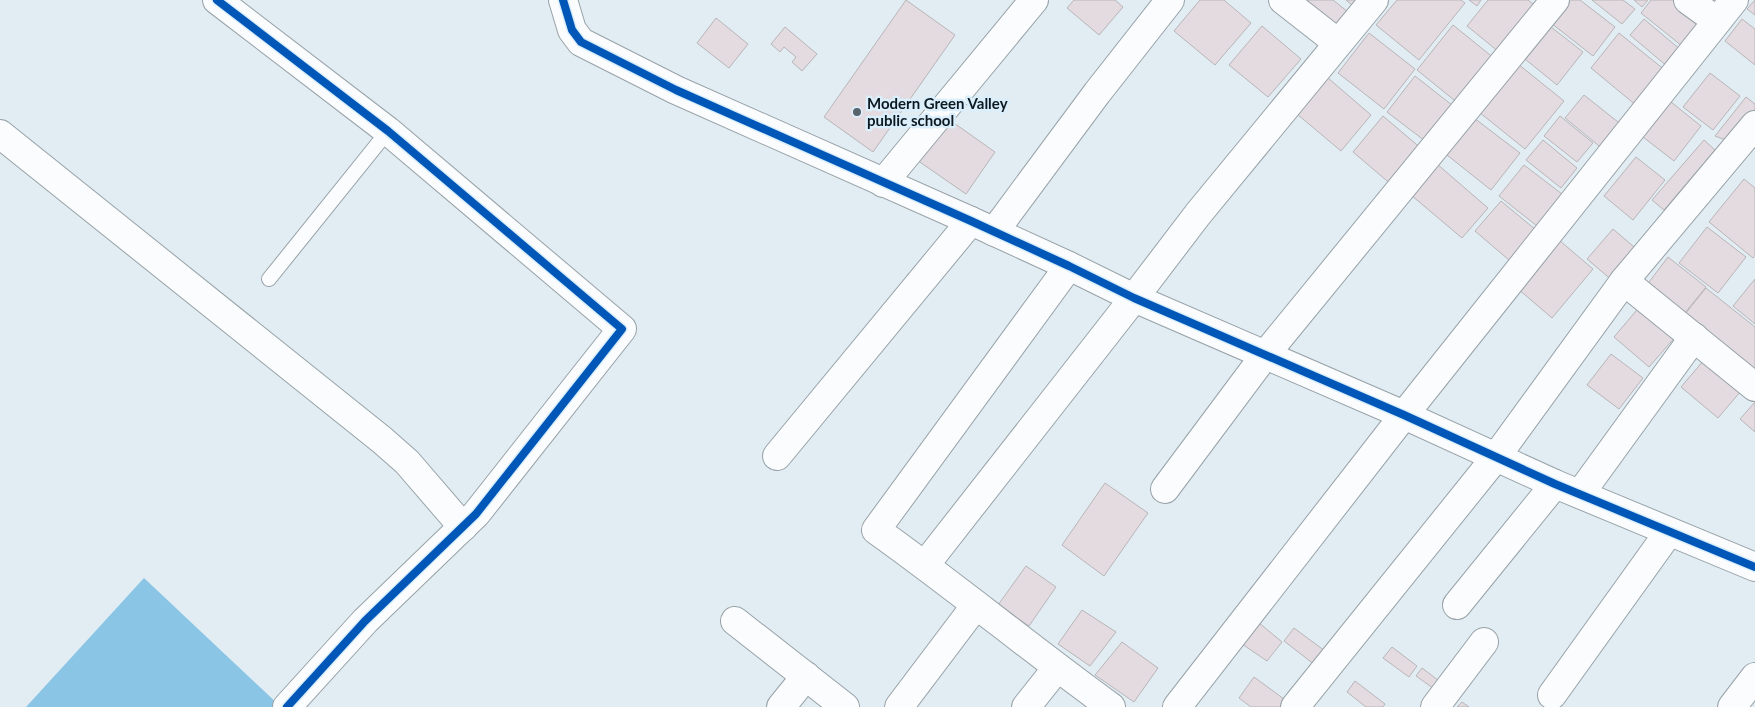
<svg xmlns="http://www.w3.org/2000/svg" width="1755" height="707" viewBox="0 0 1755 707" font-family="Lato,sans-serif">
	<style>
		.water { fill: #8ac5e6 }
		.building { fill: #e3dbdf; stroke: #b8b5b9 }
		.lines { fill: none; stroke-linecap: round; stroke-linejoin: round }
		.service-casing { stroke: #97a2a8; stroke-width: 16 }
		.minor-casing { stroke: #97a2a8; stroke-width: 30 }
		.service { stroke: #fbfcfd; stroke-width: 14 }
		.minor { stroke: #fbfcfd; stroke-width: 28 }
		.cycleway-casing { stroke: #daeefb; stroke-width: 11 }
		.cycleway { stroke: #0057b8; stroke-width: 8 }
		.poi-dot { fill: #58636a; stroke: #daeefb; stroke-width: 2 }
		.labels { text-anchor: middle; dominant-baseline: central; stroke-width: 5; stroke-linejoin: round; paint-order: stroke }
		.poi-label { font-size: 15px; font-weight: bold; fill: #0d1921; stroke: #daeefb; text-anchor: start }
	</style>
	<rect width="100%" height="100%" fill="#e2edf3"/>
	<path class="water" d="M144,578L281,707H26Z"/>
	<g class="building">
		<path d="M906,0L955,35L873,152L824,117Z"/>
		<path d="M1074,0H1115L1123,7L1099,35L1067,8Z"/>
		<path d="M1200,0H1224L1251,23L1215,65L1174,31Z"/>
		<path d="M1290,0H1333L1348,12L1331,33Z"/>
		<path d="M1346,0H1367L1358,10Z"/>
		<path d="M1397,0H1461L1465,3L1419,60L1376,25Z"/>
		<path d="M1469,0H1481L1477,6Z"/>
		<path d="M1488,0H1528L1541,10L1504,56L1467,26Z"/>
		<path d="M1569,0H1580L1615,27L1593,56L1551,23Z"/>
		<path d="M1592,0H1623L1635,9L1622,24Z"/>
		<path d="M1634,0H1648L1642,7Z"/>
		<path d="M1651,0H1684L1705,16L1682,46L1641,13Z"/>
		<path d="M1755,0V15L1747,9Z"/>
		<path d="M716,18L748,44L729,68L697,43Z"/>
		<path d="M1644,19L1682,51L1668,67L1630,35Z"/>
		<path d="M1742,19L1755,29V65L1725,41Z"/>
		<path d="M1546,23L1583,52L1557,85L1520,55Z"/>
		<path d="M1453,25L1495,59L1459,104L1417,70Z"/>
		<path d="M1262,26L1301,59L1268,97L1229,65Z"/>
		<path d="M785,27L817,54L802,71L792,62L796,57L784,47L780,52L771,44Z"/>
		<path d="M1369,33L1415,69L1384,109L1338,73Z"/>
		<path d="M1619,33L1666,71L1637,106L1591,68Z"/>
		<path d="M1513,60L1564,101L1525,149L1474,108Z"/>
		<path d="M1710,73L1740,96L1713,130L1683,107Z"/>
		<path d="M1415,76L1457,109L1429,144L1387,112Z"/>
		<path d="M1328,78L1371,115L1341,151L1297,114Z"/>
		<path d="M1584,95L1623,126L1604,150L1565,118Z"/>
		<path d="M1746,97L1755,104V116L1734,143L1715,136Z"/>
		<path d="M1671,102L1701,126L1674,161L1643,137Z"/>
		<path d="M1470,115L1520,153L1491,190L1442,151Z"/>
		<path d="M944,116L995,152L966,194L914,158Z"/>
		<path d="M1383,116L1423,150L1393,186L1353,152Z"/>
		<path d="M1560,116L1593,143L1577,162L1544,136Z"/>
		<path d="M1543,140L1577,168L1561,188L1526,160Z"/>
		<path d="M1704,140L1715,150L1664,210L1652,200Z"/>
		<path d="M1636,157L1665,180L1633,220L1604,196Z"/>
		<path d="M1437,164L1488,208L1462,238L1411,195Z"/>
		<path d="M1524,165L1562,194L1537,226L1499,196Z"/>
		<path d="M1744,179L1755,188V255L1753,258L1709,222Z"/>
		<path d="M1501,201L1542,235L1516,266L1475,231Z"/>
		<path d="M1707,227L1746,257L1718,293L1679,263Z"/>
		<path d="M1613,229L1640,252L1614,282L1587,259Z"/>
		<path d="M1559,240L1593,269L1552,318L1517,288Z"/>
		<path d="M1668,257L1706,287L1680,319L1643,290Z"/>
		<path d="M1755,279V324L1733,306Z"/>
		<path d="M1706,288L1755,327V375L1681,319Z"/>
		<path d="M1641,305L1677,335L1649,367L1614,337Z"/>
		<path d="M1611,354L1643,378L1619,409L1587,385Z"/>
		<path d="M1704,360L1741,391L1718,418L1681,387Z"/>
		<path d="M1755,402V432L1740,419Z"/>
		<path d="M1105,483L1148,513L1104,576L1062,545Z"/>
		<path d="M1026,566L1056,587L1029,626L998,605Z"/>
		<path d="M1082,610L1116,632L1090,666L1058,644Z"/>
		<path d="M1258,622L1282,642L1267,661L1242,644Z"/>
		<path d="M1294,628L1325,651L1315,665L1284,641Z"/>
		<path d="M1122,642L1158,668L1134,702L1095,675Z"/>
		<path d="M1392,647L1417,666L1409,677L1383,658Z"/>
		<path d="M1422,668L1443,684L1437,691L1416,676Z"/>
		<path d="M1254,677L1288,702L1285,707H1251L1239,698Z"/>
		<path d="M1355,681L1385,704L1383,707H1366L1347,692Z"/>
		<path d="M1462,702L1469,707H1457Z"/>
	</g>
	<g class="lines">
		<defs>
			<path id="service" d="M269,279L388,131"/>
			<g id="minor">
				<path d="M217,0L388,131L622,329L476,514L365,621L287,707"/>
				<path d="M563,0L572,30L581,42L676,90L971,221L1069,266L1134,298L1404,415L1555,484L1755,567"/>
				<path d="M1283,0L1338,43"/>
				<path d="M1688,0L1717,21"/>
				<path d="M0,134L382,440L407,462L463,527"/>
				<path d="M883,183L1034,0"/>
				<path d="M994,232L1097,93L1170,0"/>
				<path d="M1069,266L876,530C956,587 1031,649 1111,707"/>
				<path d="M1624,281L1755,387"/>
				<path d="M777,456L971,221"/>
				<path d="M1165,489L1265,355L1555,0"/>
				<path d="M1580,494L1694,337"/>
				<path d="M925,565L1134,298L1198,214L1374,0"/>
				<path d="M1457,605L1555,484"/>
				<path d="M735,621L845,707"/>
				<path d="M1552,695L1669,532"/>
				<path d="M781,707L806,676"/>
				<path d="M899,707L976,605"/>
				<path d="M1026,707L1057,668"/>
				<path d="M1177,707L1404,415L1734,0"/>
				<path d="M1295,707L1496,457L1624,281L1755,125"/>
				<path d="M1435,707L1484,642"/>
				<path d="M1732,707L1755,677"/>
			</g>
		</defs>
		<use href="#service" class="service-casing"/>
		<use href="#minor" class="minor-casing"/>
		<use href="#service" class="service"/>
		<use href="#minor" class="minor"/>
		<defs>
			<g id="cycleway">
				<path d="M217,0L388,131L622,329L476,514L365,621L287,707"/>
				<path d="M563,0L572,30L581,42L676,90L971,221L1069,266L1134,298L1404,415L1555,484L1755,567"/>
			</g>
		</defs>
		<use href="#cycleway" class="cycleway-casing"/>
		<use href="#cycleway" class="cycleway"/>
	</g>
	<circle class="poi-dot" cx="857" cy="112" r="5"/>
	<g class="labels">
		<g class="poi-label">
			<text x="867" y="103">Modern Green Valley<tspan x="867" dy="17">public school</tspan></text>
		</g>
	</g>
</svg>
